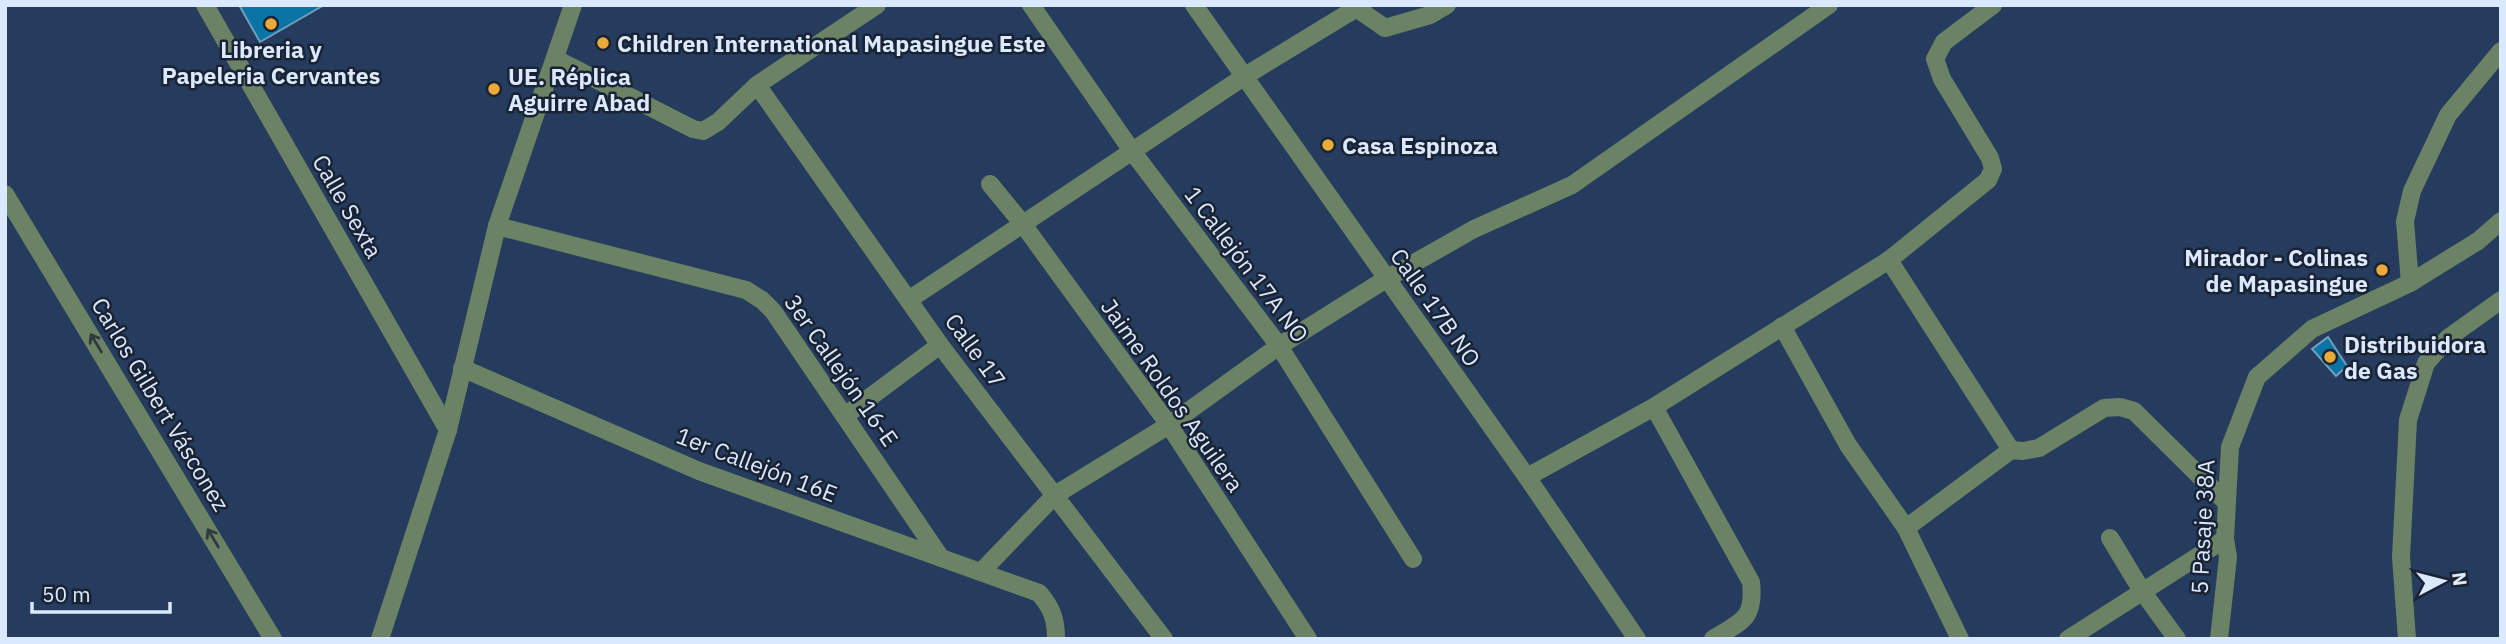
<svg xmlns="http://www.w3.org/2000/svg" width="2506" height="644" viewBox="0 0 2506 644" font-family="'IBM Plex Sans',sans-serif">
	<style>
		.building { fill: #0a74a5; stroke: #729fbd; stroke-width: 2 }
		.lines { fill: none; stroke-linecap: round; stroke-linejoin: round }
		.minor { stroke: #6c8264; stroke-width: 18 }
		.oneway { stroke: #2e3b3f }
		.poi-dot { fill: #eaaa39; stroke: #192333; stroke-width: 2.5 }
		.labels { text-anchor: middle; dominant-baseline: central; stroke-width: 5; stroke-linejoin: round; paint-order: stroke }
		.poi-label { font-size: 23px; font-weight: bold; fill: #dae9fe; stroke: #192333; text-anchor: start }
		.street-label { font-size: 23px; fill: #dae9fe; stroke: #192333 }
	</style>
	<rect width="100%" height="100%" fill="#253c5e"/>
	<g class="building">
		<path d="M239,5H324L260,42Z"/>
		<path d="M2328,337L2347,366L2336,376L2312,349Z"/>
	</g>
	<g class="lines">
		<g class="minor">
			<path d="M205,5L448,430"/>
			<path d="M1031,5L1132,151L1279,346L1413,559"/>
			<path d="M1194,5L1527,477L1637,639"/>
			<path d="M1352,5L1385,28L1430,15L1447,5"/>
			<path d="M556,59L693,129L703,131L718,122L757,85L877,5"/>
			<path d="M757,85L940,345L1164,639"/>
			<path d="M990,184L1022,223L1169,425L1308,639"/>
			<path d="M5,194L273,639"/>
			<path d="M497,226L746,290L762,300L773,311L941,558"/>
			<path d="M1889,260L2011,450"/>
			<path d="M2410,283L2405,221L2412,191L2448,115L2501,51"/>
			<path d="M910,299L1245,76L1355,9"/>
			<path d="M1782,326L1848,445L1906,528L1960,639"/>
			<path d="M462,368L699,471L1039,593C1052,608 1056,619 1056,639"/>
			<path d="M1654,407L1751,582C1755,619 1742,621 1713,639"/>
			<path d="M846,415L940,345"/>
			<path d="M1527,477L1654,407L1889,260L1988,180L1993,169L1990,158L1942,79L1935,59L1944,42L1993,5"/>
			<path d="M1906,528L2011,450L2023,451L2039,448L2104,408L2120,407L2134,411L2226,502"/>
			<path d="M2110,538L2142,591L2177,639"/>
			<path d="M981,572L1055,495L1169,425L1279,346L1386,279L1474,229L1572,185L1829,5"/>
			<path d="M380,639L448,430L497,226L573,5"/>
			<path d="M2068,639L2225,539"/>
			<path d="M2219,639L2228,557L2225,539L2230,447L2257,377L2312,329L2410,283L2478,241L2501,221"/>
			<path d="M2407,639L2401,557L2408,420L2426,363L2448,338L2501,300"/>
		</g>
	</g>
	<defs><path id="oneway-shaft" d="M-6 0H5M1.5-3L5.5 0L1.5 3" fill="none" stroke-width="1.6" stroke-linecap="round" stroke-linejoin="round" transform="scale(1.75)"/></defs>
	<g class="oneway">
		<use href="#oneway-shaft" transform="translate(96 343) rotate(-121)"/>
		<use href="#oneway-shaft" transform="translate(213 538) rotate(-121)"/>
	</g>
	<g class="poi-dot">
		<circle cx="271" cy="24" r="7"/>
		<circle cx="603" cy="43" r="7"/>
		<circle cx="494" cy="89" r="7"/>
		<circle cx="1328" cy="145" r="7"/>
		<circle cx="2382" cy="270" r="7"/>
		<circle cx="2330" cy="357" r="7"/>
	</g>
	<g class="labels">
		<g class="poi-label">
			<text x="617" y="43">Children International Mapasingue Este</text>
			<text x="271" y="49" text-anchor="middle">Libreria y<tspan x="271" dy="26">Papeleria Cervantes</tspan></text>
			<text x="508" y="76">UE. Réplica<tspan x="508" dy="26">Aguirre Abad</tspan></text>
			<text x="1342" y="145">Casa Espinoza</text>
			<text x="2368" y="257" text-anchor="end">Mirador - Colinas<tspan x="2368" dy="26">de Mapasingue</tspan></text>
			<text x="2344" y="344">Distribuidora<tspan x="2344" dy="26">de Gas</tspan></text>
		</g>
		<g class="street-label">
			<text transform="translate(348 206) rotate(60)">Calle Sexta</text>
			<text transform="translate(1247 264) rotate(53)">1 Callejón 17A NO</text>
			<text transform="translate(1436 307) rotate(55)">Calle 17B NO</text>
			<text transform="translate(976 350) rotate(54)">Calle 17</text>
			<text transform="translate(842 370) rotate(55)">3er Callejón 16-E</text>
			<text transform="translate(1173 395) rotate(55)">Jaime Roldos Aguilera</text>
			<text transform="translate(161 404) rotate(59)">Carlos Gilbert Vásconez</text>
			<text transform="translate(757 464) rotate(21)">1er Callejón 16E</text>
			<text transform="translate(2202 527) rotate(-87)">5 Pasaje 38A</text>
		</g>
	</g>
	<rect width="2506" height="644" fill="none" stroke="#dae9fe" stroke-width="14"/>
	<g transform="translate(2443 581) rotate(83)" stroke="#192333" stroke-width="5" paint-order="stroke">
	<path d="M0-5L12 26L0 18L-12 26Z" fill="#dae9fe"/>
	<text y="-10" font-size="19" font-weight="bold" text-anchor="middle" fill="#dae9fe">N</text>
	</g>
	<path d="M32 602v10h138v-10" fill="none" stroke="#dae9fe" stroke-width="3.5"/>
	<text x="42" y="602" font-size="21" fill="#dae9fe" stroke="#192333" stroke-width="5" paint-order="stroke">50 m</text>
</svg>
